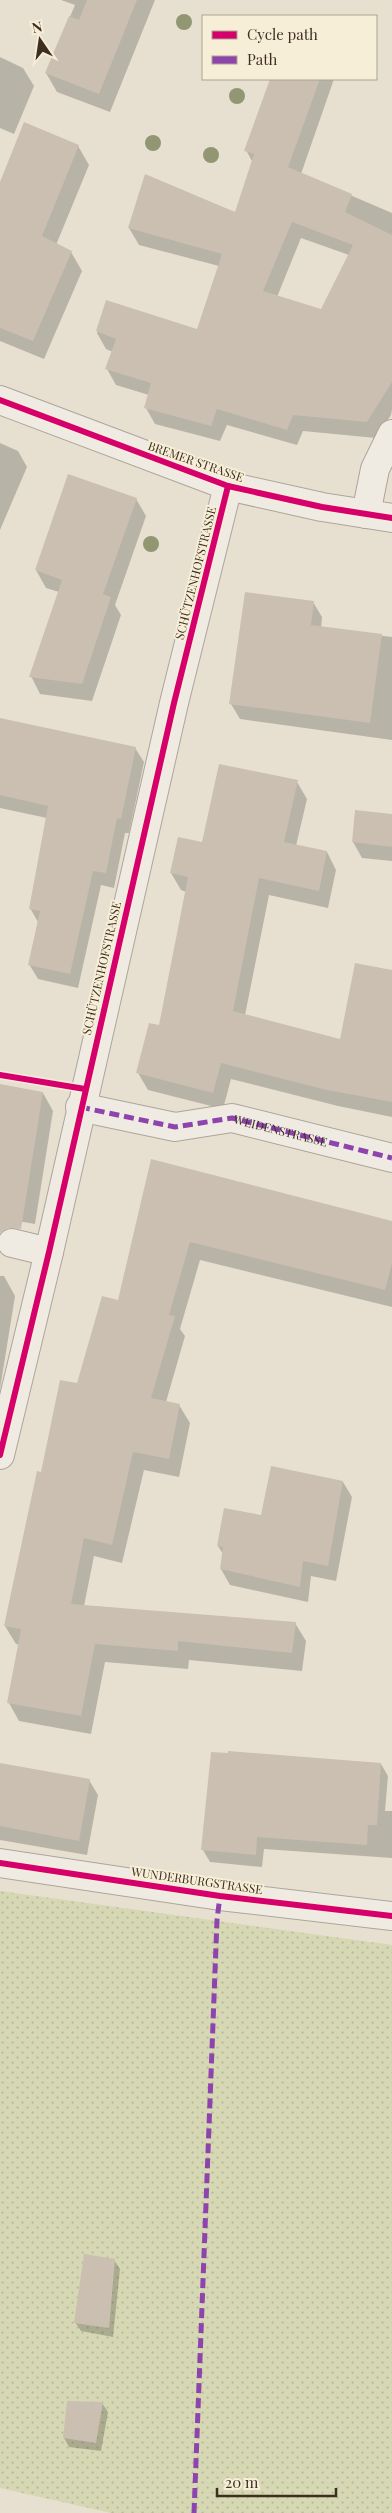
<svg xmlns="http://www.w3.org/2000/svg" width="392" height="2513" viewBox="0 0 392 2513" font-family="'Playfair Display',serif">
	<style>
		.garden { fill: url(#garden-dots) }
		.shadow { fill: #0003; fill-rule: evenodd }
		.building { fill: #cbbfb2; fill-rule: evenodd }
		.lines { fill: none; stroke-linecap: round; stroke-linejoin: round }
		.minor-casing { stroke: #ada599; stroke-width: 30 }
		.minor { stroke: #efebe3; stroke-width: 28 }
		.quiet { stroke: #8e44ad; stroke-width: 5; stroke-dasharray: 10 5; stroke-linecap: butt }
		.cycleway-casing { stroke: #f7eed8; stroke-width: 9 }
		.cycleway { stroke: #d6006c; stroke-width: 6 }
		.tree { fill: #929673 }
		.labels { text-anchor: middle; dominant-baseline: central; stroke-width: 4; stroke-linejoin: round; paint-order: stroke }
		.street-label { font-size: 12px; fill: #3d2e20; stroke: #f7eed8 }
	</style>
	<defs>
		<pattern id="garden-dots" width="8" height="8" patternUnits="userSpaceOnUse" patternTransform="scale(1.25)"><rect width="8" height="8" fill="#d6d7b3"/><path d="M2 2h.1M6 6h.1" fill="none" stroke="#b9b99a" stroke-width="1.8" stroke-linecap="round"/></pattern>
	</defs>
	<rect width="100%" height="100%" fill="#e7e0d1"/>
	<path class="garden" d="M0,1891L392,1945V2513H111L0,2488Z"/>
	<g class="shadow">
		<path d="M61,0H155L110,112L57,92L46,73L75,5Z"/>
		<path d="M0,57L23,68L34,86L14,134L0,128Z"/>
		<path d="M272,79H334L301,174L392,213V409L391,415L376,438L303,431L297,445L227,425L220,441L155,424L146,408L149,395L116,385L107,369L113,352L106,349L97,333L107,302L198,331L219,266L139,245L129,228L236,214L253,163L246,150ZM301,238L349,255L321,311L277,297Z"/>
		<path d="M78,146L89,165L56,245L71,252L82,271L44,359L0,341V185Z"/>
		<path d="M0,443L18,451L27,467L0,530Z"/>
		<path d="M136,499L146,516L115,605L121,615L92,701L40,694L31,676L59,592L46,588L36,570Z"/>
		<path d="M313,602L322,617L321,628L392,637V740L240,719L231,704Z"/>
		<path d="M0,738L135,748L144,762L129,833H125L114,888L101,885L78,988L38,979L29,964L38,922L30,908L47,818L0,808Z"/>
		<path d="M297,782L307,799L296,846L327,852L336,870L328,908L269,895L245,1015L341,1040L392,971V1117L338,1106L231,1079L223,1109L148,1090L138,1073L160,1027L186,892L181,890L171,873L203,844Z"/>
		<path d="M392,815V861L362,858L353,842Z"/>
		<path d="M0,1086L43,1093L53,1111L35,1224L0,1218Z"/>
		<path d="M152,1161L392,1222V1307L200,1260L180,1329L185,1336L166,1402L179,1405L190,1423L179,1477L144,1470L122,1563L94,1556L84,1606L295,1623L306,1641L302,1671L189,1660L188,1669L105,1662L91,1734L19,1721L9,1703L20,1645L16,1644L5,1626L42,1473L78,1385L119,1302Z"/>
		<path d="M0,1276H4L15,1296L0,1389Z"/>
		<path d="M343,1482L352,1497L336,1581L311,1576L308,1602L230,1585L221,1569L223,1554L218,1546L262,1516Z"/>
		<path d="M381,1764L388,1776L385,1811H392V1858L264,1849L262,1867L210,1862L203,1850Z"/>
		<path d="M0,1776L89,1780L98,1795L87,1855L0,1840Z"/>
		<path d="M114,2260L120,2269L113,2337L81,2331L75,2322Z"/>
		<path d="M102,2403L108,2412L101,2451L69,2447L64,2438Z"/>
	</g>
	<g class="building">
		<path d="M87,0H137L99,94L45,73L69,16L79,20Z"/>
		<path d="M270,79H320L288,167L352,194L345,212L392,235V382L367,422L293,415L287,430L217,409L211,426L144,408L151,383L105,369L116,339L96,331L106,300L197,329L222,254L128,228L145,174L235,212L254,154L244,151ZM292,222L353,245L321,309L263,291Z"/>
		<path d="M24,122L79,145L42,236L72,251L33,341L0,328V182Z"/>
		<path d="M68,474L137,498L103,594L111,597L82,684L29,677L62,580L35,570Z"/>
		<path d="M245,592L314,601L311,625L382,634L370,723L229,704Z"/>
		<path d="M0,718L136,747L121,819L117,818L106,873L93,871L70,974L28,965L40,911L29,909L48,806L0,795Z"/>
		<path d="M219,764L298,780L284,842L327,851L319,891L259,878L233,1011L340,1039L355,963L392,970V1102L327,1090L221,1063L213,1093L136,1073L149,1023L159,1025L188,877L170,873L178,837L202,842Z"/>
		<path d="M355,810L392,814V847L352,842Z"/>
		<path d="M0,1084L43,1092L21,1229L8,1228L0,1233Z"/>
		<path d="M151,1159L392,1221V1263L385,1290L190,1242L169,1315L175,1316L151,1398L180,1404L169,1459L133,1452L112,1545L84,1538L71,1604L296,1622L292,1653L178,1641V1651L95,1644L81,1716L7,1703L21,1629L4,1626L37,1471L41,1472L60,1380L77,1383L102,1296L118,1300Z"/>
		<path d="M271,1466L343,1481L328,1566L303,1561L300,1587L220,1569L223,1547L217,1546L224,1508L261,1515Z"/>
		<path d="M228,1751L381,1763L377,1825H368L367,1845L257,1837L256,1855L201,1850L211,1752L228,1753Z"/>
		<path d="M0,1763L90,1779L79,1841L0,1826Z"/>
		<path d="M84,2254L115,2259L109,2328L74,2323Z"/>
		<path d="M67,2401L103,2402L96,2443L63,2438Z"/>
	</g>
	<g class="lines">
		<defs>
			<g id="minor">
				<path d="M0,400L228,486L322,507L392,518"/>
				<path d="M366,514L375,469L392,434"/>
				<path id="s1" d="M80,1107L175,1127L232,1118L392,1158"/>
				<path d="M12,1243L49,1252"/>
				<path d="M0,1455L49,1252L174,703L228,486"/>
				<path d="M0,1863L220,1896L392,1916"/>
			</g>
		</defs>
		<use href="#minor" class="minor-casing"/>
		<use href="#minor" class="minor"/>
		<g class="quiet">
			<path d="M80,1107L175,1127L232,1118L392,1158"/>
			<path d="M194,2513L217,1920L220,1896"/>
		</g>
		<defs>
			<g id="cycleway">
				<path d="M0,400L228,486L322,507L392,518"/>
				<path d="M0,1075L85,1089"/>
				<path d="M0,1455L49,1252L174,703L228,486"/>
				<path d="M0,1863L220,1896L392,1916"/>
			</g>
		</defs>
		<use href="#cycleway" class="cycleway-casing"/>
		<use href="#cycleway" class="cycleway"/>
	</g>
	<g class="tree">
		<circle cx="184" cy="22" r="8"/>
		<circle cx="237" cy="96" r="8"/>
		<circle cx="153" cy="143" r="8"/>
		<circle cx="211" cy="155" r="8"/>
		<circle cx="151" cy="544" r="8"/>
	</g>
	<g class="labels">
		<g class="street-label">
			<text transform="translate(196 461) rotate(19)">BREMER STRASSE</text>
			<text transform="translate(195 573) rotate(-76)">SCHÜTZENHOFSTRASSE</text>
			<text transform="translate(101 968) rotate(-77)">SCHÜTZENHOFSTRASSE</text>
			<text stroke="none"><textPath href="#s1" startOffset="205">WEIDENSTRASSE</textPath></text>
			<text transform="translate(197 1880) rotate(8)">WUNDERBURGSTRASSE</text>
		</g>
	</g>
	<rect x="202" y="15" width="175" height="65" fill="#f7eed8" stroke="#ada18e"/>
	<rect x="212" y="31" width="25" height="8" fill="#d6006c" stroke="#ada18e"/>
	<text x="247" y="40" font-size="15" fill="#3d2e20">Cycle path</text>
	<rect x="212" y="56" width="25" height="8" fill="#8e44ad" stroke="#ada18e"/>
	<text x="247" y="65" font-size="15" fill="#3d2e20">Path</text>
	<g transform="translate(40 40) rotate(347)" stroke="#f7eed8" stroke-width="4" paint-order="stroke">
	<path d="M0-4L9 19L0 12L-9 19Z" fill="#3d2e20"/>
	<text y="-8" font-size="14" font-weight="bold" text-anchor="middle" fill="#3d2e20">N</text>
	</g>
	<path d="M217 2488v8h119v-8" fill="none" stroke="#3d2e20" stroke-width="2.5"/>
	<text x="225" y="2488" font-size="15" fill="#3d2e20" stroke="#f7eed8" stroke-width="4" paint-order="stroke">20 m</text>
</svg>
